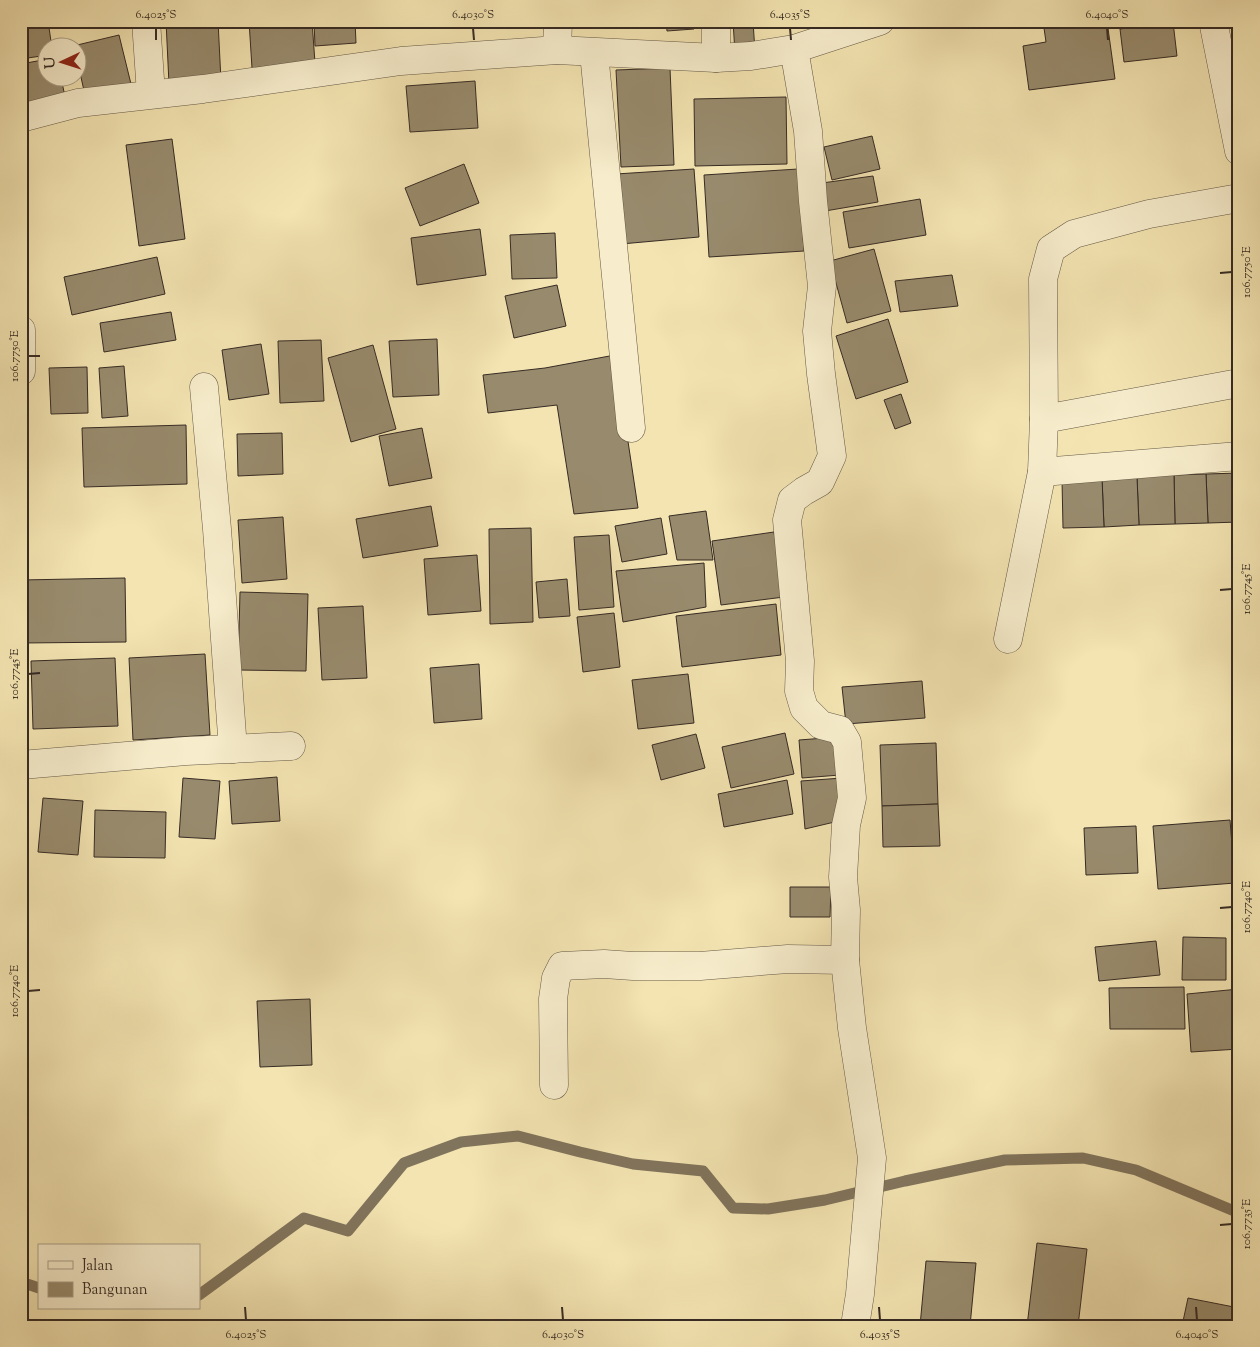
<svg xmlns="http://www.w3.org/2000/svg" width="1260" height="1347" viewBox="0 0 1260 1347" font-family="'Sorts Mill Goudy',serif">
	<style>
		.lines { fill: none; stroke-linecap: round; stroke-linejoin: round }
		.stream { stroke: #81745c; stroke-width: 11 }
		.building { fill: #988b6d; stroke: #362b24 }
		.minor-casing { stroke: #655947; stroke-width: 29 }
		.minor { stroke: #f7edcc; stroke-width: 28 }
		.ticks { fill: none; stroke: #362b24; stroke-width: 2 }
		.neatline { fill: none; stroke: #362b24; stroke-width: 2 }
		.ticks-label { font-size: 12px; text-anchor: middle; fill: #362b24 }
	</style>
	<rect width="100%" height="100%" fill="#f3e4b1"/>
	<filter id="stains"><feTurbulence type="fractalNoise" baseFrequency=".004" numOctaves="4"/><feColorMatrix values="0 0 0 0 .2 0 0 0 0 .09 0 0 0 0 .02 0 0 0 .5 -.17"/></filter>
	<radialGradient id="worn" r=".72"><stop offset=".6" stop-color="#630" stop-opacity="0"/><stop offset="1" stop-color="#630" stop-opacity=".3"/></radialGradient>
	<g class="lines">
		<g class="stream">
			<path d="M21,1282L39,1288"/>
			<path d="M199,1295L304,1218L348,1231L404,1163L461,1142L518,1136L580,1152L633,1164L703,1171L733,1208L768,1209L825,1200L905,1181L1005,1160L1083,1158L1136,1170L1239,1213"/>
		</g>
	</g>
	<g class="building">
		<path d="M21,21H48L52,48H48V55L21,59Z"/>
		<path d="M55,21H75L56,26Z"/>
		<path d="M166,21H218L221,81L169,84Z"/>
		<path d="M249,21H312L315,63L252,68Z"/>
		<path d="M314,21H355L356,43L315,46Z"/>
		<path d="M360,21H412V22L360,24Z"/>
		<path d="M639,21H660V27L639,28Z"/>
		<path d="M666,21H694V29L667,31Z"/>
		<path d="M733,21H753L755,52L735,53Z"/>
		<path d="M1043,21H1107L1115,79L1029,90L1023,46L1046,42Z"/>
		<path d="M1120,21H1173V22L1120,29Z"/>
		<path d="M1173,22L1177,56L1124,62L1120,29Z"/>
		<path d="M119,35L131,84L85,95L78,64V48H73V46Z"/>
		<path d="M48,59V78H61L66,101L29,108L21,64Z"/>
		<path d="M670,68L674,165L621,167L616,70Z"/>
		<path d="M475,81L478,128L410,132L406,86Z"/>
		<path d="M786,97L787,164L695,166L694,99Z"/>
		<path d="M872,136L880,169L832,180L824,147Z"/>
		<path d="M172,139L185,239L139,246L126,145Z"/>
		<path d="M464,164L479,203L420,226L405,188Z"/>
		<path d="M694,169L699,237L621,244L616,174Z"/>
		<path d="M798,169L804,251L709,257L704,175Z"/>
		<path d="M873,176L878,202L825,211L822,183Z"/>
		<path d="M920,199L926,235L849,248L843,212Z"/>
		<path d="M480,229L486,275L417,285L411,238Z"/>
		<path d="M555,233L557,278L512,279L510,235Z"/>
		<path d="M874,249L891,311L847,323L830,261Z"/>
		<path d="M157,257L165,294L72,315L64,277Z"/>
		<path d="M952,275L958,306L900,312L895,281Z"/>
		<path d="M557,285L566,326L514,338L505,296Z"/>
		<path d="M171,312L176,340L104,352L100,323Z"/>
		<path d="M888,319L908,382L856,399L836,336Z"/>
		<path d="M437,339L439,395L393,397L389,341Z"/>
		<path d="M321,340L324,401L280,403L278,341Z"/>
		<path d="M261,344L269,394L229,400L222,350Z"/>
		<path d="M373,345L396,429L351,442L328,358Z"/>
		<path d="M615,355L638,508L574,514L557,405L488,413L483,375L545,368Z"/>
		<path d="M124,366L128,416L102,418L99,368Z"/>
		<path d="M87,367L88,413L51,414L49,368Z"/>
		<path d="M901,394L911,423L895,429L884,400Z"/>
		<path d="M186,425L187,484L84,487L82,428Z"/>
		<path d="M422,428L432,478L389,486L379,436Z"/>
		<path d="M282,433L283,474L238,476L237,434Z"/>
		<path d="M1239,473V522L1208,523L1206,474Z"/>
		<path d="M1206,474L1208,523L1175,524L1174,475Z"/>
		<path d="M1174,475L1175,524L1139,525L1137,477Z"/>
		<path d="M1137,477L1139,525L1104,527L1102,478Z"/>
		<path d="M1102,478L1104,527L1063,528L1062,480Z"/>
		<path d="M431,506L438,546L363,558L356,519Z"/>
		<path d="M706,511L713,560H677L669,516Z"/>
		<path d="M283,517L287,579L242,583L238,520Z"/>
		<path d="M661,518L667,554L622,562L615,526Z"/>
		<path d="M531,528L533,622L490,624L489,529Z"/>
		<path d="M774,532L784,597L721,605L712,541Z"/>
		<path d="M609,535L614,607L579,610L574,537Z"/>
		<path d="M477,555L481,611L428,615L424,559Z"/>
		<path d="M704,563L706,607L623,622L616,571Z"/>
		<path d="M125,578L126,642L22,643L21,580Z"/>
		<path d="M567,579L570,616L539,618L536,582Z"/>
		<path d="M240,592L308,594L306,671L238,670Z"/>
		<path d="M776,604L781,655L682,667L676,616Z"/>
		<path d="M363,606L367,678L322,680L318,608Z"/>
		<path d="M614,613L620,667L583,672L577,617Z"/>
		<path d="M205,654L210,735L133,740L129,658Z"/>
		<path d="M115,658L118,726L33,729L31,661Z"/>
		<path d="M479,664L482,719L434,723L430,668Z"/>
		<path d="M688,674L694,723L638,729L632,680Z"/>
		<path d="M922,681L925,718L846,724L842,687Z"/>
		<path d="M785,733L794,774L731,788L722,747Z"/>
		<path d="M696,734L705,768L661,780L652,745Z"/>
		<path d="M838,737L840,775L802,778L799,740Z"/>
		<path d="M936,743L938,804L882,806L880,745Z"/>
		<path d="M277,777L280,821L232,824L229,781Z"/>
		<path d="M183,778L220,781L215,839L179,837Z"/>
		<path d="M842,778L843,820L805,829L801,781Z"/>
		<path d="M787,780L793,814L724,827L718,794Z"/>
		<path d="M43,798L83,801L78,855L38,852Z"/>
		<path d="M21,800H27L28,856H21Z"/>
		<path d="M938,804L940,846L883,847L882,806Z"/>
		<path d="M95,810L166,812L165,858L94,857Z"/>
		<path d="M1230,820L1235,883L1158,889L1153,826Z"/>
		<path d="M1136,826L1138,873L1086,875L1084,828Z"/>
		<path d="M790,887H831L830,917H790Z"/>
		<path d="M1183,937L1226,938V980H1182Z"/>
		<path d="M1156,941L1160,975L1099,981L1095,947Z"/>
		<path d="M1184,987L1185,1029H1110L1109,988Z"/>
		<path d="M1239,989V1049L1191,1052L1187,994Z"/>
		<path d="M310,999L312,1065L260,1067L257,1001Z"/>
		<path d="M1037,1243L1087,1249L1078,1326H1027Z"/>
		<path d="M926,1261L976,1263L970,1326H920Z"/>
		<path d="M1188,1298L1239,1308V1326H1182Z"/>
	</g>
	<g class="lines">
		<defs>
			<g id="minor">
				<path d="M146,21L151,94"/>
				<path d="M716,21V58"/>
				<path d="M1213,21L1239,151"/>
				<path d="M794,49L808,131L813,201L822,286L817,331L821,374L832,456L820,482L804,491L792,500L787,520L800,661L799,691L804,708L821,725L840,730L847,742L852,798L846,825L843,877L846,910L845,960L852,1028L872,1158L860,1294L855,1326"/>
				<path d="M557,50L558,21"/>
				<path d="M594,53L631,428"/>
				<path d="M21,118L78,103L203,89L401,61L557,50L716,58L751,56L794,49L880,21"/>
				<path d="M21,330V371"/>
				<path d="M204,387L217,529L233,749"/>
				<path d="M1044,419L1043,279L1051,249L1074,234L1149,214L1239,198"/>
				<path d="M1042,472L1239,456"/>
				<path d="M1008,639L1042,472L1044,419L1239,383"/>
				<path d="M21,765L186,751L291,746"/>
				<path d="M554,1085L553,999L556,978L562,966L604,964L633,966H700L788,959L845,960"/>
			</g>
		</defs>
		<use href="#minor" class="minor-casing"/>
		<use href="#minor" class="minor"/>
	</g>
	<path class="ticks" d="M156,28V40M473,28L474,40M790,28L791,40M1107,28L1108,40M1220,273L1232,272M28,356H40M1220,590L1232,589M28,674L40,673M1220,908L1232,907M28,991L40,990M1220,1225L1232,1224M245,1307L246,1320M562,1307L563,1320M879,1307L880,1320M1196,1307L1197,1320"/>
	<rect width="1260" height="1347" fill="none" stroke="#f3e4b1" stroke-width="55"/>
	<rect x="38" y="1244" width="162" height="65" fill="#f7edcc" stroke="#aa9f89"/>
	<rect x="48" y="1261" width="25" height="8" fill="#f7edcc" stroke="#aa9f89"/>
	<text x="82" y="1270" font-size="15" fill="#362b24">Jalan</text>
	<rect x="48" y="1282" width="25" height="15" fill="#988b6d" stroke="#aa9f89"/>
	<text x="82" y="1294" font-size="15" fill="#362b24">Bangunan</text>
	<g transform="translate(62 62) rotate(266)"><circle r="24" fill="#f7edcc" stroke="#aa9f89"/>
	<path d="M0-4L9 19L0 12L-9 19Z" fill="#8f2418"/>
	<text y="-8" font-size="14" font-weight="bold" text-anchor="middle" fill="#362b24">U</text>
	</g>
	<rect x="28" y="28" width="1204" height="1292" class="neatline"/>
	<g class="ticks-label">
		<text x="156" y="18">6.4025°S</text>
		<text x="473" y="18">6.4030°S</text>
		<text x="790" y="18">6.4035°S</text>
		<text x="1107" y="18">6.4040°S</text>
		<text transform="translate(1246 272) rotate(-90)" y="4">106.7750°E</text>
		<text transform="translate(14 356) rotate(-90)" y="4">106.7750°E</text>
		<text transform="translate(1246 589) rotate(-90)" y="4">106.7745°E</text>
		<text transform="translate(14 674) rotate(-90)" y="4">106.7745°E</text>
		<text transform="translate(1246 907) rotate(-90)" y="4">106.7740°E</text>
		<text transform="translate(14 991) rotate(-90)" y="4">106.7740°E</text>
		<text transform="translate(1246 1224) rotate(-90)" y="4">106.7735°E</text>
		<text x="246" y="1338">6.4025°S</text>
		<text x="563" y="1338">6.4030°S</text>
		<text x="880" y="1338">6.4035°S</text>
		<text x="1197" y="1338">6.4040°S</text>
	</g>
	<rect width="100%" height="100%" filter="url(#stains)"/>
	<rect width="100%" height="100%" fill="url(#worn)"/>
</svg>
